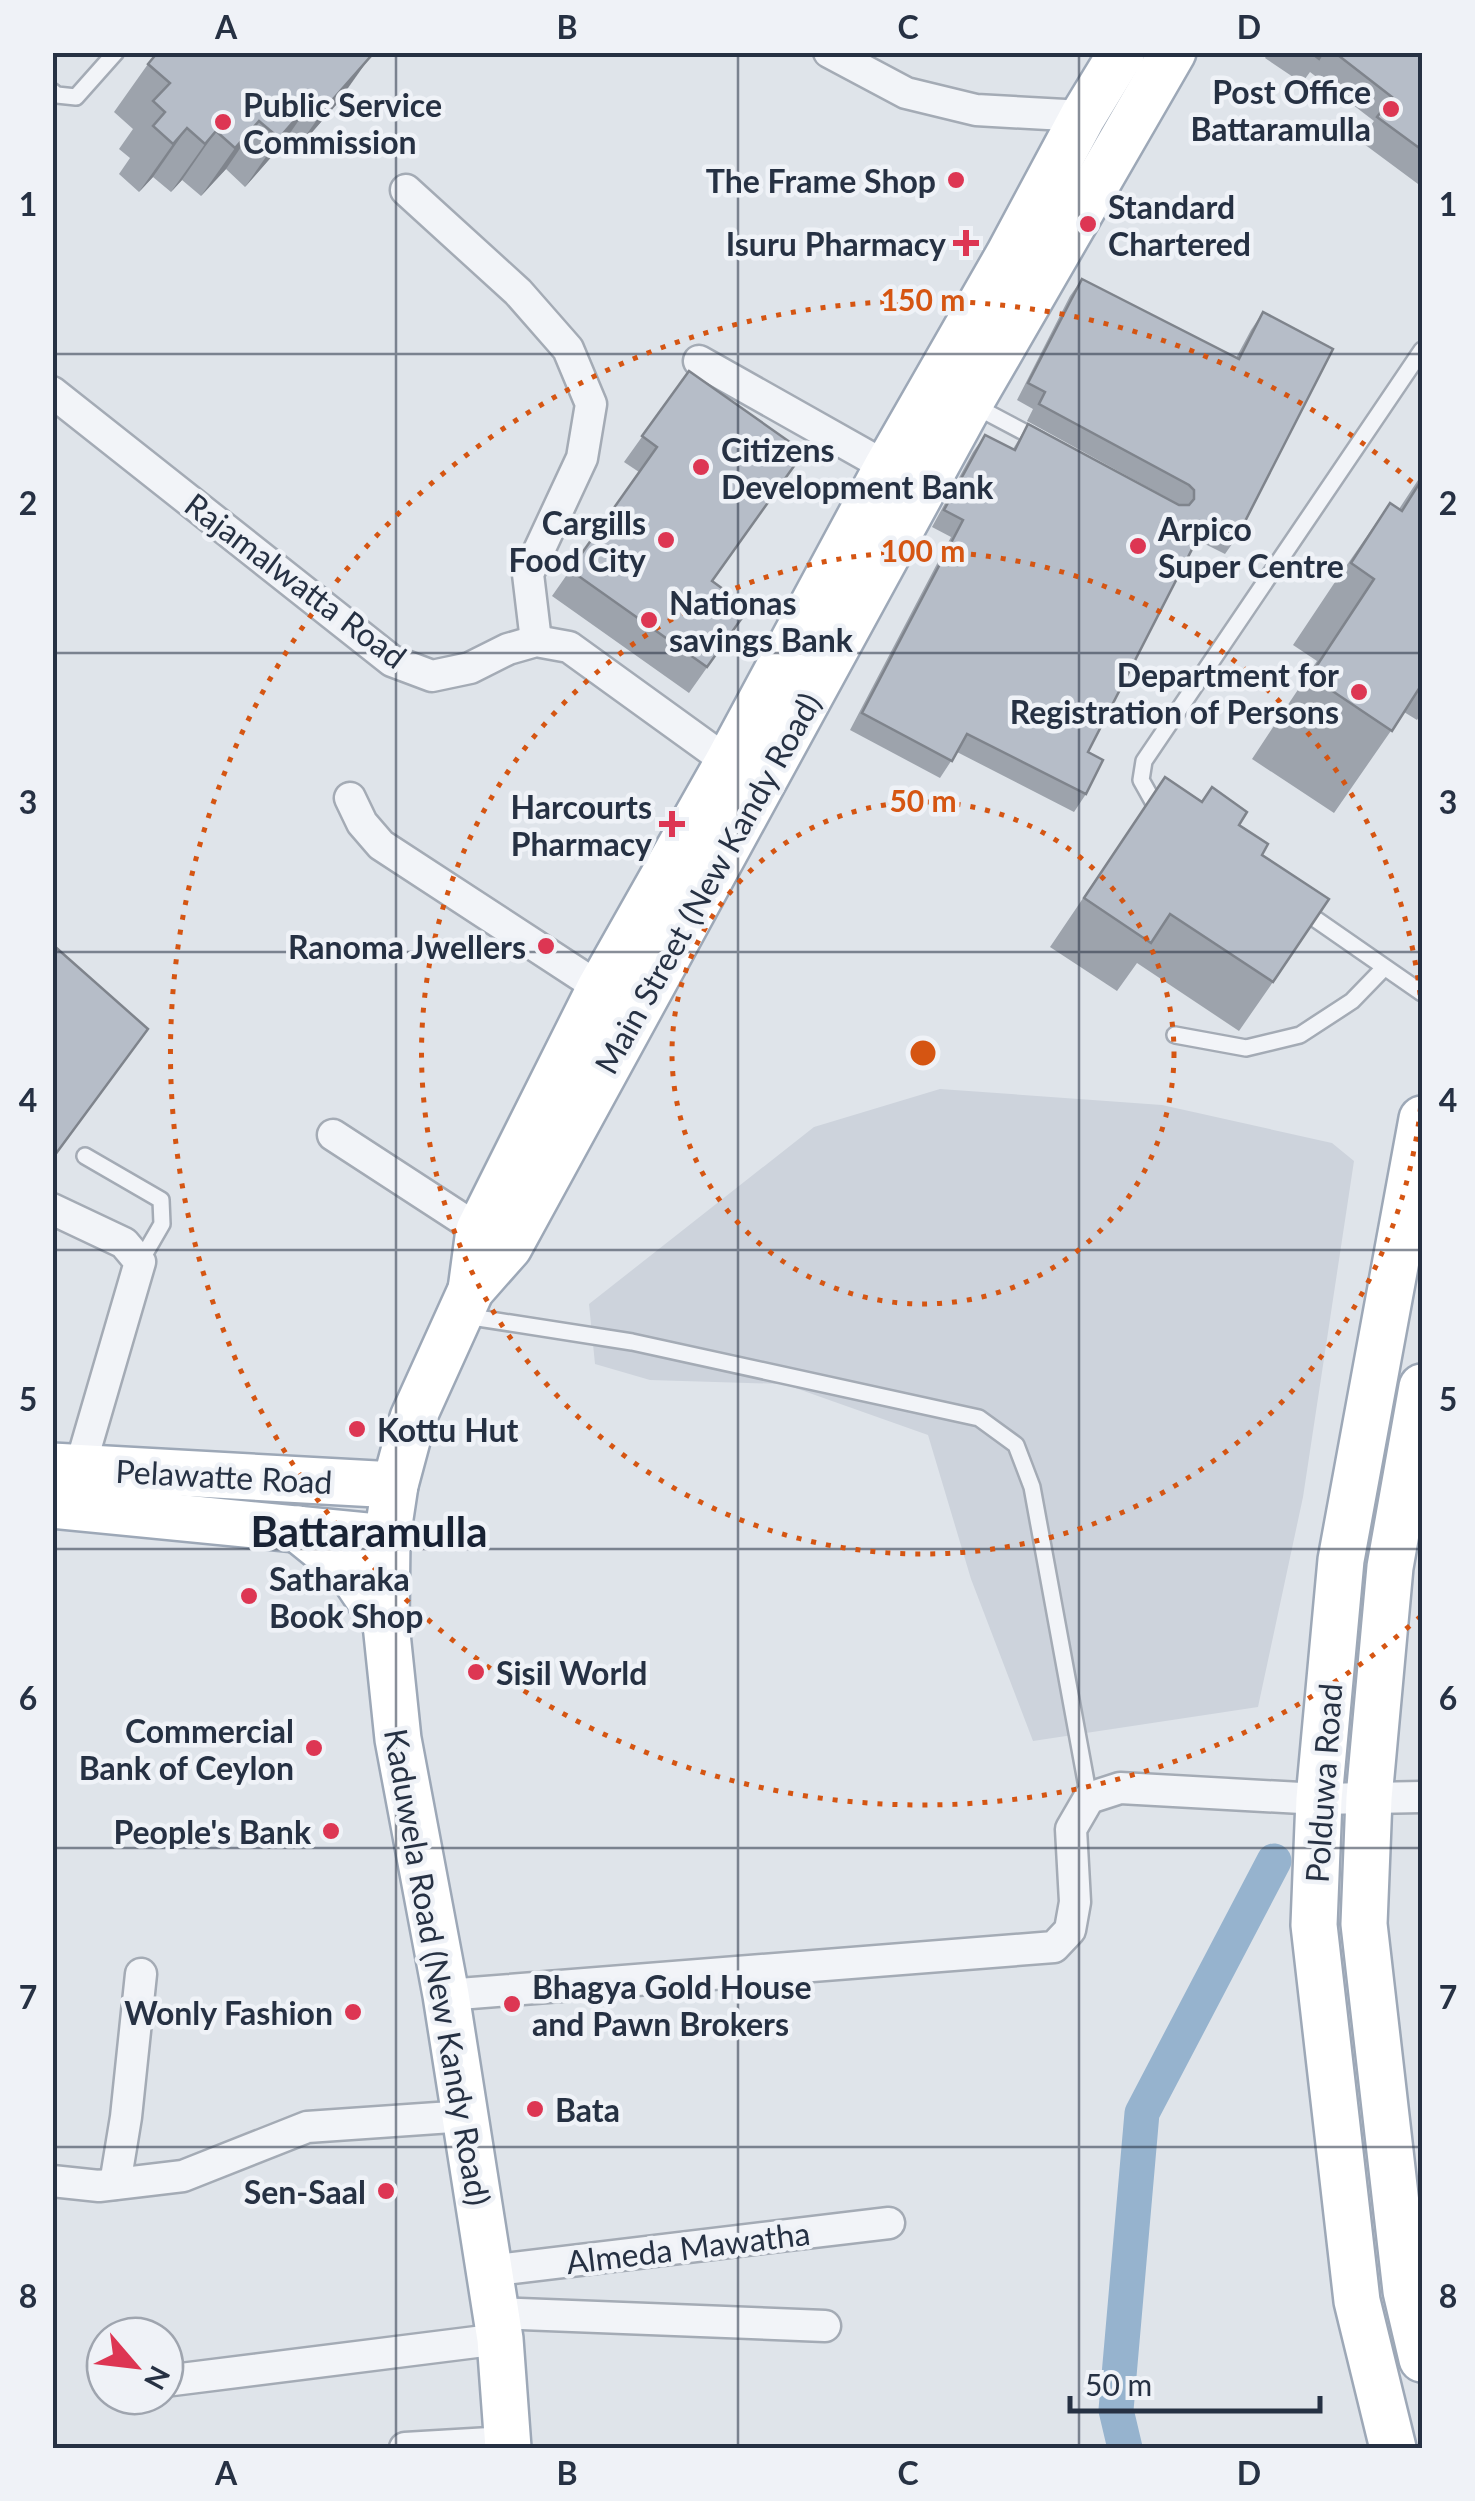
<svg xmlns="http://www.w3.org/2000/svg" width="1475" height="2501" viewBox="0 0 1475 2501" font-family="Lato,sans-serif">
	<style>
		.built { fill: #cdd3dc }
		.lines { fill: none; stroke-linecap: round; stroke-linejoin: round }
		.canal { stroke: #96b3ce; stroke-width: 35 }
		.service-casing { stroke: #a4abb5; stroke-width: 20 }
		.minor-casing { stroke: #a4abb5; stroke-width: 35 }
		.primary-casing { stroke: #9da8b7; stroke-width: 50 }
		.service { stroke: #f2f4f8; stroke-width: 15 }
		.minor { stroke: #f2f4f8; stroke-width: 30 }
		.primary { stroke: #fff; stroke-width: 45 }
		.wall { fill: #9da3ac }
		.shaded-wall { fill: #7f848c }
		.building { fill: #b6bdc8; stroke: #7f848c; stroke-width: 2.5 }
		.grid { fill: none; stroke: #263143; stroke-width: 2.5; stroke-opacity: 0.55 }
		.ring { fill: none; stroke: #d55512; stroke-width: 5; stroke-dasharray: 5 10 }
		.poi-dot { fill: #dd3653; stroke: #eff2f7; stroke-width: 4 }
		.labels { text-anchor: middle; dominant-baseline: central; stroke-width: 9; stroke-linejoin: round; paint-order: stroke }
		.poi-label { font-size: 32px; font-weight: bold; fill: #263143; stroke: #eff2f7; text-anchor: end }
		.street-label { font-size: 32px; fill: #263143; stroke: #eff2f7 }
		.district-label { font-size: 42px; font-weight: bold; fill: #182234; stroke: #eff2f7 }
		.centre { fill: #d55512; stroke: #eff2f7; stroke-width: 5 }
		.ring-label { font-size: 30px; text-anchor: middle; font-weight: bold; fill: #d55512; stroke: #eff2f7; stroke-width: 9; stroke-linejoin: round; paint-order: stroke }
		.neatline { fill: none; stroke: #263143; stroke-width: 4 }
		.grid-label { font-size: 32px; text-anchor: middle; font-weight: bold; fill: #263143 }
	</style>
	<rect width="100%" height="100%" fill="#dfe4ea"/>
	<path class="built" d="M940,1089L1162,1105L1332,1143L1354,1161L1303,1497L1258,1707L1033,1741L971,1579L928,1435L784,1384L650,1380L595,1364L589,1304L814,1127Z"/>
	<g class="lines">
		<path class="canal" d="M1125,2448L1116,2410L1142,2113L1274,1861"/>
		<defs>
			<g id="service">
				<path d="M52,91L57,95L76,97L116,52"/>
				<path d="M973,405L1041,441"/>
				<path d="M1164,812L1155,805L1141,780L1144,761L1422,350"/>
				<path d="M1301,909L1422,993"/>
				<path d="M1175,1035L1246,1048L1300,1035L1352,1001L1384,968"/>
				<path d="M85,1156L161,1200L162,1224L140,1262"/>
				<path d="M465,1316L632,1342L979,1418L1016,1445L1032,1487L1089,1798"/>
			</g>
			<g id="minor">
				<path d="M829,52L906,93L976,110L1083,116"/>
				<path d="M406,190L518,292L568,349L591,404L582,458L528,574L536,641"/>
				<path d="M699,361L887,467"/>
				<path d="M52,392L392,661L432,676L470,668L508,649L536,641L569,647L728,762L743,769"/>
				<path d="M350,798L362,823L381,845L600,988"/>
				<path d="M333,1135L479,1230"/>
				<path d="M52,1209L124,1243L140,1262L76,1481"/>
				<path d="M446,1995L1054,1947L1070,1930L1075,1902L1071,1829L1089,1798L1120,1788L1319,1799L1422,1797"/>
				<path d="M52,2181L99,2186L183,2176L307,2127L466,2116"/>
				<path d="M115,2184L126,2117L141,1974"/>
				<path d="M488,2271L889,2223"/>
				<path d="M495,2313L825,2326"/>
				<path d="M165,2381L500,2339"/>
				<path d="M405,2448L507,2442"/>
			</g>
			<g id="primary">
				<path d="M471,1290L479,1230L600,988L728,762L887,467L1008,256L1083,116L1122,52"/>
				<path d="M1422,1387L1390,1567L1369,1798L1364,1924L1406,2291L1422,2359"/>
				<path d="M52,1466L395,1485"/>
				<path d="M52,1505L387,1538"/>
				<path d="M298,1529L350,1571L386,1624"/>
				<path d="M508,2448L500,2339L446,1995L398,1739L386,1624L387,1538L395,1485L413,1418L471,1290L509,1247L970,403L1173,52"/>
				<path d="M1393,2448L1357,2301L1314,1925L1319,1799L1341,1560L1422,1119"/>
			</g>
		</defs>
		<use href="#service" class="service-casing"/>
		<use href="#minor" class="minor-casing"/>
		<use href="#primary" class="primary-casing"/>
		<use href="#service" class="service"/>
		<use href="#minor" class="minor"/>
		<use href="#primary" class="primary"/>
	</g>
	<g class="wall">
		<path d="M365,52L336,105L292,155L281,146L245,187L226,169L201,196L182,180L171,192L153,177L139,192L119,174L130,158L119,149L133,129L114,112L148,64Z"/>
		<path d="M1269,52H1422V179L1418,184L1360,141L1374,121L1310,72L1302,83L1265,58Z"/>
		<path d="M1082,279L1236,358L1251,330L1263,312L1237,537L1225,554L1197,540L1088,752L1086,794L1074,812L957,752L940,778L850,730L951,537L932,527L973,452L985,435L1013,449L1028,424L1180,505L1027,421L1033,409L1017,400L1070,296Z"/>
		<path d="M689,371L712,581L749,608L689,693L552,596L639,472L624,462Z"/>
		<path d="M1422,474V712L1417,720L1404,712L1334,813L1252,759L1317,661L1293,645L1333,585L1390,503L1399,509Z"/>
		<path d="M1165,777L1239,825L1262,855L1273,982L1239,1031L1137,963L1117,991L1050,947Z"/>
	</g>
	<g class="shaded-wall">
		<path d="M370,57L336,105L292,155L326,107Z"/>
		<path d="M315,97L281,146L245,187L279,138Z"/>
		<path d="M259,121L226,169L201,196L235,148Z"/>
		<path d="M187,128L153,177L139,192L173,144Z"/>
		<path d="M216,131L182,180L171,192L205,144Z"/>
	</g>
	<g class="building">
		<path d="M158,52H365L370,57L326,107L315,97L279,138L259,121L235,148L216,131L205,144L187,128L173,144L153,126L165,112L153,101L170,83L148,64Z"/>
		<path d="M1310,52H1323L1319,59Z"/>
		<path d="M1334,52H1422V150L1377,117L1392,97Z"/>
		<path d="M1082,279L1239,359L1263,312L1333,349L1237,537L1206,522L1088,752L1103,760L1086,794L967,734L952,761L862,713L963,520L944,510L985,435L1015,450L1028,424L1179,505H1189L1194,499V490L1189,485L1039,404L1045,392L1028,383Z"/>
		<path d="M689,371L804,452L712,581L749,608L707,667L570,570L657,447L642,436Z"/>
		<path d="M1422,479V684L1392,731L1310,676L1374,579L1351,563L1390,503L1402,511Z"/>
		<path d="M1165,777L1202,802L1212,787L1247,812L1239,825L1268,844L1262,855L1329,899L1273,982L1170,914L1151,943L1084,898Z"/>
		<path d="M52,944L148,1029L52,1159Z"/>
	</g>
	<path class="grid" d="M396,52V2448M738,52V2448M1079,52V2448M52,354H1422M52,653H1422M52,952H1422M52,1250H1422M52,1549H1422M52,1848H1422M52,2147H1422"/>
	<g class="ring">
		<circle cx="923" cy="1053" r="251"/>
		<path d="M1422 1092A501 501 0 1 1 1422 1014"/>
		<path d="M1421 1616A752 752 0 1 1 1421 490"/>
	</g>
	<g class="poi-dot">
		<circle cx="1391" cy="109" r="10"/>
		<circle cx="223" cy="122" r="10"/>
		<circle cx="956" cy="180" r="10"/>
		<circle cx="1088" cy="224" r="10"/>
		<path d="M961 228h10v10h10v10h-10v10h-10v-10h-10v-10h10z"/>
		<circle cx="701" cy="467" r="10"/>
		<circle cx="666" cy="540" r="10"/>
		<circle cx="1138" cy="546" r="10"/>
		<circle cx="649" cy="620" r="10"/>
		<circle cx="1359" cy="692" r="10"/>
		<path d="M667 809h10v10h10v10h-10v10h-10v-10h-10v-10h10z"/>
		<circle cx="546" cy="946" r="10"/>
		<circle cx="357" cy="1429" r="10"/>
		<circle cx="249" cy="1596" r="10"/>
		<circle cx="476" cy="1672" r="10"/>
		<circle cx="314" cy="1748" r="10"/>
		<circle cx="331" cy="1831" r="10"/>
		<circle cx="512" cy="2004" r="10"/>
		<circle cx="353" cy="2012" r="10"/>
		<circle cx="535" cy="2109" r="10"/>
		<circle cx="386" cy="2191" r="10"/>
	</g>
	<g class="labels">
		<g class="poi-label">
			<text x="1371" y="91">Post Office<tspan x="1371" dy="37">Battaramulla</tspan></text>
			<text x="243" y="104" text-anchor="start">Public Service<tspan x="243" dy="37">Commission</tspan></text>
			<text x="936" y="180">The Frame Shop</text>
			<text x="1108" y="206" text-anchor="start">Standard<tspan x="1108" dy="37">Chartered</tspan></text>
			<text x="946" y="243">Isuru Pharmacy</text>
			<text x="721" y="449" text-anchor="start">Citizens<tspan x="721" dy="37">Development Bank</tspan></text>
			<text x="646" y="522">Cargills<tspan x="646" dy="37">Food City</tspan></text>
			<text x="1158" y="528" text-anchor="start">Arpico<tspan x="1158" dy="37">Super Centre</tspan></text>
			<text x="669" y="602" text-anchor="start">Nationas<tspan x="669" dy="37">savings Bank</tspan></text>
			<text x="1339" y="674">Department for<tspan x="1339" dy="37">Registration of Persons</tspan></text>
			<text x="652" y="806">Harcourts<tspan x="652" dy="37">Pharmacy</tspan></text>
			<text x="526" y="946">Ranoma Jwellers</text>
			<text x="377" y="1429" text-anchor="start">Kottu Hut</text>
			<text x="269" y="1578" text-anchor="start">Satharaka<tspan x="269" dy="37">Book Shop</tspan></text>
			<text x="496" y="1672" text-anchor="start">Sisil World</text>
			<text x="294" y="1730">Commercial<tspan x="294" dy="37">Bank of Ceylon</tspan></text>
			<text x="311" y="1831">People's Bank</text>
			<text x="532" y="1986" text-anchor="start">Bhagya Gold House<tspan x="532" dy="37">and Pawn Brokers</tspan></text>
			<text x="333" y="2012">Wonly Fashion</text>
			<text x="555" y="2109" text-anchor="start">Bata</text>
			<text x="366" y="2191">Sen-Saal</text>
		</g>
		<g class="street-label">
			<text transform="translate(296 580) rotate(37)">Rajamalwatta Road</text>
			<text transform="translate(707 883) rotate(-61)">Main Street (New Kandy Road)</text>
			<text transform="translate(224 1476) rotate(3)">Pelawatte Road</text>
			<text transform="translate(1323 1783) rotate(-86)">Polduwa Road</text>
			<text transform="translate(438 1967) rotate(80)">Kaduwela Road (New Kandy Road)</text>
			<text transform="translate(688 2247) rotate(-7)">Almeda Mawatha</text>
		</g>
		<g class="district-label">
			<text x="369" y="1531">Battaramulla</text>
		</g>
	</g>
	<circle cx="923" cy="1053" r="15" class="centre"/>
	<g class="ring-label">
		<text x="923" y="311">150 m</text>
		<text x="923" y="562">100 m</text>
		<text x="923" y="812">50 m</text>
	</g>
	<rect width="1475" height="2501" fill="none" stroke="#eff2f7" stroke-width="110"/>
	<g transform="translate(135 2366) rotate(118)"><circle r="48" fill="#eff2f7" stroke="#9fa5af" stroke-width="2.5"/>
	<path d="M0-8L18 38L0 25L-18 38Z" fill="#dd3653"/>
	<text y="-15" font-size="28" font-weight="bold" text-anchor="middle" fill="#263143">N</text>
	</g>
	<path d="M1070 2396v15h250v-15" fill="none" stroke="#263143" stroke-width="5"/>
	<text x="1085" y="2396" font-size="30" fill="#263143" stroke="#eff2f7" stroke-width="8" paint-order="stroke">50 m</text>
	<rect x="55" y="55" width="1365" height="2391" class="neatline"/>
	<g class="grid-label">
		<text x="226" y="39">A</text>
		<text x="567" y="39">B</text>
		<text x="908" y="39">C</text>
		<text x="1249" y="39">D</text>
		<text x="28" y="216">1</text>
		<text x="1448" y="216">1</text>
		<text x="28" y="515">2</text>
		<text x="1448" y="515">2</text>
		<text x="28" y="814">3</text>
		<text x="1448" y="814">3</text>
		<text x="28" y="1112">4</text>
		<text x="1448" y="1112">4</text>
		<text x="28" y="1411">5</text>
		<text x="1448" y="1411">5</text>
		<text x="28" y="1710">6</text>
		<text x="1448" y="1710">6</text>
		<text x="28" y="2009">7</text>
		<text x="1448" y="2009">7</text>
		<text x="28" y="2308">8</text>
		<text x="1448" y="2308">8</text>
		<text x="226" y="2485">A</text>
		<text x="567" y="2485">B</text>
		<text x="908" y="2485">C</text>
		<text x="1249" y="2485">D</text>
	</g>
</svg>
